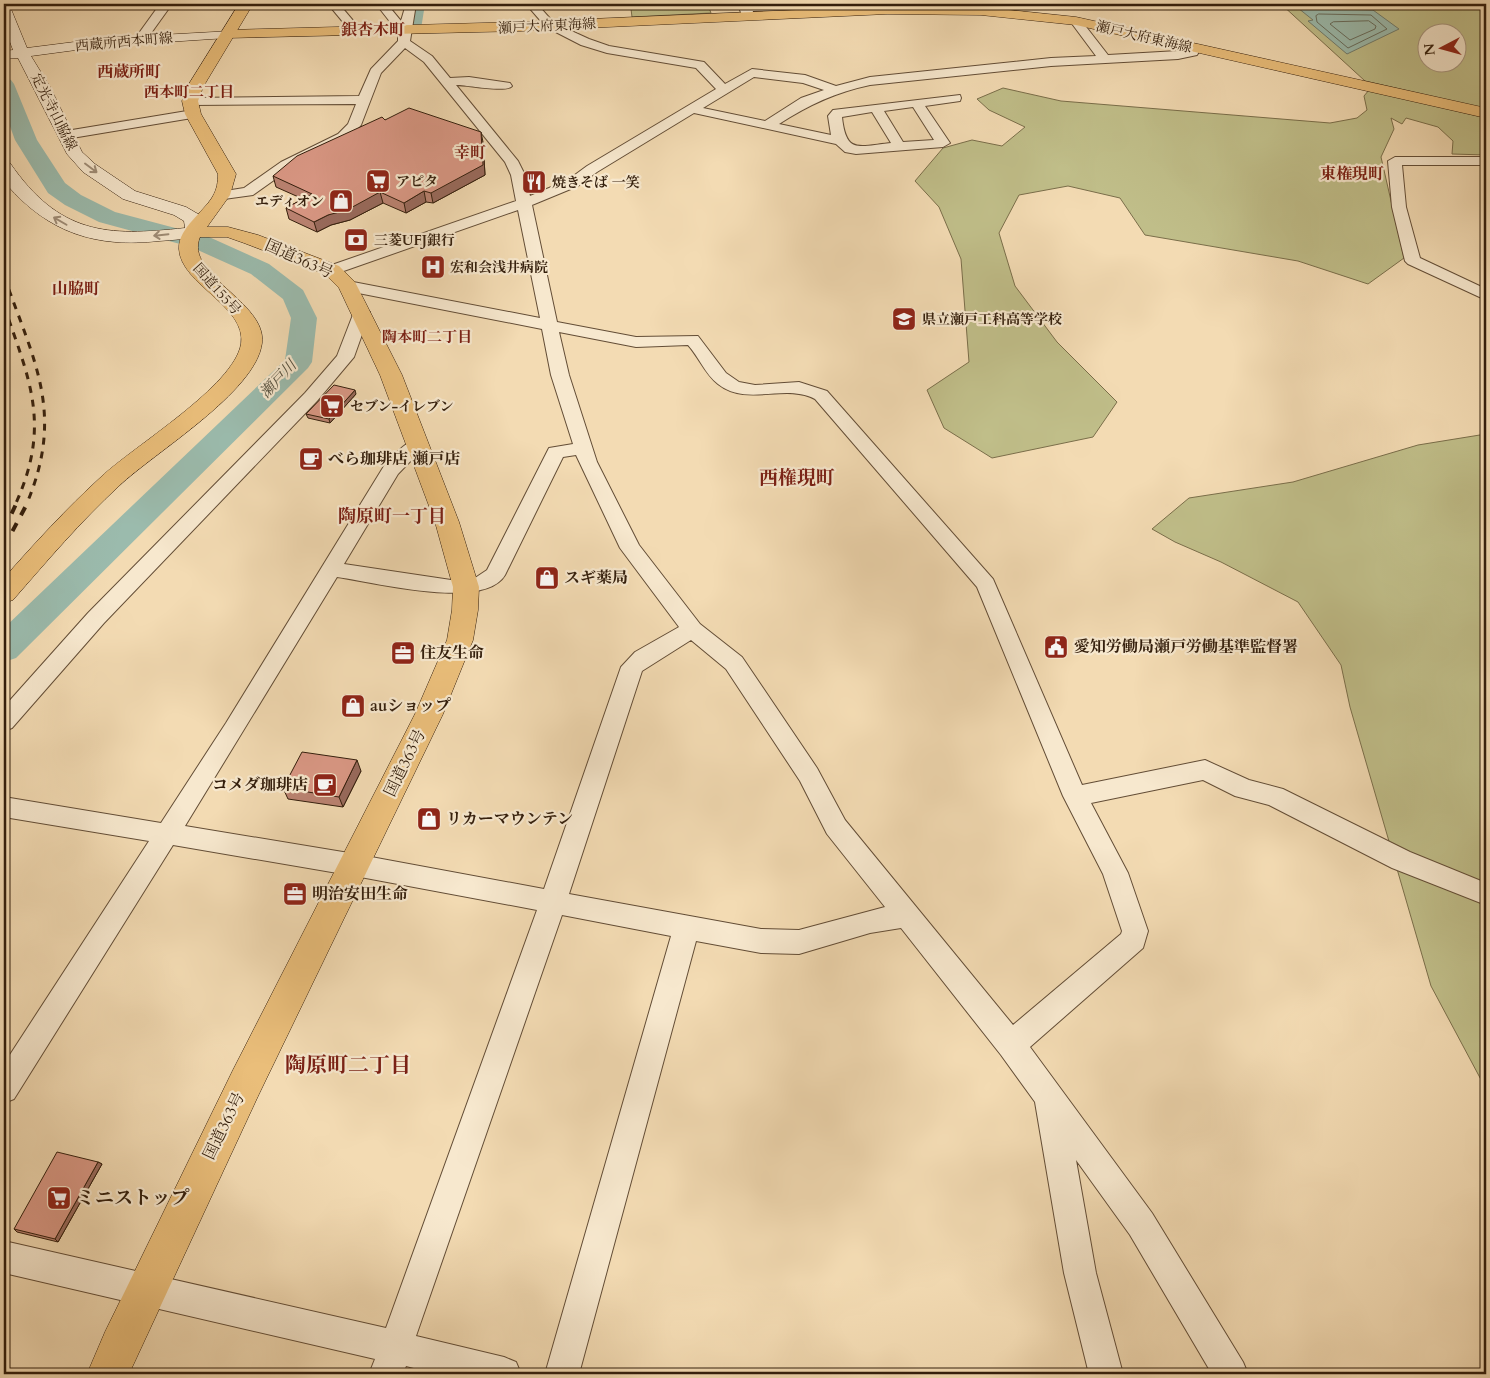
<svg xmlns="http://www.w3.org/2000/svg" width="1490" height="1378" viewBox="0 0 1490 1378" font-family="Cardo,'Noto Serif JP',serif">
	<style>
		.green { fill: #c0be89; stroke: #7a6e4a; fill-rule: evenodd }
		.water { fill: #9bbbad; stroke: #717c6d }
		.lines { fill: none; stroke-linecap: round; stroke-linejoin: round }
		.shore { stroke: #676c5c; stroke-width: 1 }
		.river { fill: #9bbbad; fill-rule: evenodd }
		.street-casing { stroke: #634d36; stroke-width: 2 }
		.secondary-casing { stroke: #331e0c; stroke-width: 1 }
		.primary-casing { stroke: #331e0c; stroke-width: 1 }
		.highway-casing { stroke: #331e0c; stroke-width: 1 }
		.street { fill: #f7e8ce; fill-rule: evenodd }
		.secondary { fill: #f7e8ce; fill-rule: evenodd }
		.primary { fill: #eabe7a; fill-rule: evenodd }
		.highway { fill: #eabe7a; fill-rule: evenodd }
		.rail-far1 { stroke: #331e0c; stroke-width: 3; stroke-dasharray: 7 7; stroke-linecap: butt }
		.rail { stroke: #331e0c; stroke-width: 4; stroke-dasharray: 9 9; stroke-linecap: butt }
		.wall { fill: #bb8372; stroke: #331e0c }
		.shaded-wall { fill: #996a5d; stroke: #331e0c }
		.building { fill: #da9885; stroke: #331e0c }
		.oneway { stroke: #9f8d77 }
		.labels { text-anchor: middle; dominant-baseline: central; stroke-width: 4.5; stroke-linejoin: round; paint-order: stroke }
		.far-street-label { font-size: 14px; fill: #331e0c; stroke: #f7e8ce }
		.far-poi-label { font-size: 14px; font-weight: bold; fill: #331e0c; stroke: #f7e8ce; text-anchor: start }
		.far-neighbourhood-label { font-size: 15px; font-weight: bold; fill: #7a1f14; stroke: #f7e8ce }
		.far-water-label { font-size: 15px; font-style: italic; fill: #524d3c; stroke: #f7e8ce }
		.far-quarter-label { font-size: 16px; font-weight: bold; fill: #7a1f14; stroke: #f7e8ce }
		.street-label { font-size: 16px; fill: #331e0c; stroke: #f7e8ce }
		.poi-label { font-size: 16px; font-weight: bold; fill: #331e0c; stroke: #f7e8ce; text-anchor: start }
		.neighbourhood-label { font-size: 18px; font-weight: bold; fill: #7a1f14; stroke: #f7e8ce }
		.quarter-label { font-size: 19px; font-weight: bold; fill: #7a1f14; stroke: #f7e8ce }
		.near-poi-label { font-size: 19px; font-weight: bold; fill: #331e0c; stroke: #f7e8ce; text-anchor: start }
		.near-neighbourhood-label { font-size: 21px; font-weight: bold; fill: #7a1f14; stroke: #f7e8ce }
	</style>
	<rect width="100%" height="100%" fill="#f3dbb3"/>
	<filter id="stains"><feTurbulence type="fractalNoise" baseFrequency=".004" numOctaves="4"/><feColorMatrix values="0 0 0 0 .2 0 0 0 0 .09 0 0 0 0 .02 0 0 0 .5 -.17"/></filter>
	<radialGradient id="worn" r=".72"><stop offset=".6" stop-color="#630" stop-opacity="0"/><stop offset="1" stop-color="#630" stop-opacity=".3"/></radialGradient>
	<g class="green">
		<path d="M1281,4H1486V109L1365,81ZM1428,32H1458V62H1428Z"/>
		<path d="M644,6L709,8L711,13L632,17L631,9Z"/>
		<path d="M1003,88L1061,101L1330,123L1357,118L1367,110L1364,96L1369,90L1486,118V155L1452,154L1453,141L1438,127L1406,118L1402,124L1391,118L1394,129L1381,157L1404,258L1368,284L1298,261L1145,235L1120,198L1068,186L1019,195L999,233L1015,286L1057,342L1117,402L1093,437L992,458L944,428L927,390L969,362L961,259L939,207L915,181L943,148L972,140L1002,146L1025,127L989,110L977,99Z"/>
		<path d="M1486,434V1089L1431,986L1350,707L1341,665L1298,602L1221,562L1175,542L1152,529L1189,498L1293,482L1418,445Z"/>
	</g>
	<path class="water" d="M1298,8L1373,10L1399,29L1347,54L1308,21L1313,20Z"/>
	<g class="lines">
		<g class="shore">
			<path d="M1319,14L1371,15L1387,29L1348,48L1317,22L1316,16Z"/>
			<path d="M1369,21L1376,26L1375,29L1350,40L1330,24L1333,22Z"/>
		</g>
		<g class="river">
			<path d="M407,4H425L421,29L419,33H405L403,29Z"/>
			<path d="M4,78L11,80L14,84L37,140L65,183L81,195L115,212L209,237L269,264L303,290L317,318L312,362L308,368L16,658L4,662V628L285,360L291,318L283,299L251,274L191,247L99,222L65,205L48,193L15,140L4,110Z"/>
		</g>
		<defs>
			<g id="street">
				<path d="M160,4H172L144,43H136L134,40Z"/>
				<path d="M328,4H339L361,30V34H353Z"/>
				<path d="M376,4H387L401,21L406,4H416L410,41L432,56L450,78L469,77L510,83L512,86C506,93 468,85 456,85L518,161L525,175L530,196L568,180L587,166L716,89L696,68L607,53L581,45L546,27L526,4H537L554,23L589,39L609,46L704,62L725,84L752,69L805,75L836,86L870,77L1051,58L1096,56L1070,21L1076,18L1080,19L1108,55L1178,51L1188,49L1195,44L1201,48L1197,55L1178,59L1051,66L870,85C836,92 808,105 779,124L831,135L828,116L833,110L960,95L961,98L960,101L925,106L950,143L943,147L856,154L845,152L836,144L694,113L597,172L578,186L532,205L557,322L636,337L698,336L726,373L739,382L755,385L799,382L827,391L993,579L1082,785L1205,760L1249,780L1283,789L1410,852L1486,883V905L1392,868L1269,805L1235,796L1203,780L1091,803L1128,873L1148,931L1143,948L1030,1047L1152,1213L1243,1362L1248,1374H1212L1130,1235L1076,1160L1096,1273L1123,1374H1089L1064,1273L1035,1102L1001,1055L901,928L870,933L799,954L761,953L696,941L579,1374H545L671,936L562,915L416,1336L504,1357L516,1362L521,1374H437L406,1366L403,1374H369L375,1359L4,1273V1241L386,1328L537,910L355,876L173,845L14,1099L4,1103V1064L149,841L4,817V797L161,823L226,723L384,466C395,455 408,436 425,440L427,444L398,474L344,564L451,580L475,578L487,570L549,448L573,444L551,375L542,329L348,291L340,286L348,281L540,318L518,210L338,273H326L324,270L326,267L516,201L511,175L505,162L424,62L405,48L381,73L361,125L348,140L291,168L253,195L224,199L217,195L219,192L244,188L281,162L338,134L348,124L356,104L190,105L184,101L185,98L359,96L371,69L398,41V32ZM754,77L803,83L824,90L801,98L765,121L703,108ZM913,107L934,140L903,142L884,111ZM872,112L891,143C859,146 846,155 842,117ZM559,332L636,347L688,345C699,357 705,374 718,384C747,407 784,383 815,399L977,587L1063,796L1103,874L1122,931L1121,934L1013,1025L845,820L817,768L742,657L700,624L639,545L597,462L569,375ZM576,455L620,548L679,627L635,652L621,667L544,889L355,854L185,826L337,577C373,582 484,611 505,575L563,457ZM691,640L726,669L800,781L827,834L885,907L799,930L761,929L569,894L642,671Z"/>
				<path d="M882,4L876,7L753,11L751,18H743L740,10L752,5Z"/>
				<path d="M193,110L200,114L198,117L66,139L59,135L66,131Z"/>
				<path d="M1395,157H1486V165H1402L1406,207L1420,258L1486,289V300L1408,264L1405,261L1392,207L1388,161Z"/>
				<path d="M362,307L370,312L354,357L317,401L104,623L12,728L4,731V707L88,613L305,393L337,356L354,312Z"/>
			</g>
			<path id="secondary" d="M4,5L11,9L27,48L106,38L232,31L234,34L232,37L227,38L106,46L31,56L50,87L82,152L95,164L135,191L186,207L198,214L204,232L201,236C188,239 173,240 159,241C96,248 49,233 7,185L4,181V162L10,163C59,234 106,237 185,228L184,221L174,215L123,199L83,172L67,154L18,58L4,59V51L13,50L4,26Z"/>
			<path id="primary" d="M887,6L981,7L1076,17L1486,108V118L1076,25L981,15L887,14L521,31L227,38L220,34L227,30L521,22Z"/>
			<path id="highway" d="M239,4H253L203,87L198,101L201,114L236,174L230,195L207,227H228L258,235L339,266L355,282L402,375L459,522L479,587L478,610L473,640L443,714L259,1094L129,1374H87L105,1332L233,1070L415,714L447,640L452,610L453,587L435,522L380,375L339,288L325,274L244,243L227,237H200C184,275 267,302 262,343C256,392 155,452 119,486C81,521 47,561 13,600L4,603V578C35,543 66,509 101,477C134,446 234,386 241,344C247,306 181,285 179,249C178,228 204,212 213,196C217,189 218,182 218,174L185,114L182,101L187,87Z"/>
		</defs>
		<use href="#street" class="street-casing"/>
		<use href="#secondary" class="secondary-casing"/>
		<use href="#primary" class="primary-casing"/>
		<use href="#highway" class="highway-casing"/>
		<use href="#street" class="street"/>
		<use href="#secondary" class="secondary"/>
		<use href="#primary" class="primary"/>
		<use href="#highway" class="highway"/>
		<g class="rail-far1">
			<path d="M4,276C34,361 65,413 27,503"/>
			<path d="M4,306C30,381 51,425 16,503"/>
		</g>
		<g class="rail">
			<path d="M4,530L17,502"/>
			<path d="M4,547L28,502"/>
		</g>
	</g>
	<g class="wall">
		<path d="M385,120L483,142L485,175L433,203L426,202L406,213L383,203L350,220L331,225L317,232L289,219L286,208L303,199L276,187L273,176Z"/>
		<path d="M356,394L330,423L308,418L306,414Z"/>
		<path d="M361,771L343,807L288,799L283,788Z"/>
		<path d="M98,1162L102,1164L58,1242L17,1232L14,1229Z"/>
	</g>
	<g class="shaded-wall">
		<path d="M481,132L483,142L485,175L433,203L431,193Z"/>
		<path d="M424,191L426,202L406,213L404,203Z"/>
		<path d="M380,192L383,203L350,220L331,225L317,232L314,222L328,215Z"/>
		<path d="M355,390L356,394L330,423L329,419Z"/>
		<path d="M357,760L361,771L343,807L339,797Z"/>
		<path d="M98,1162L102,1164L58,1242L55,1239Z"/>
	</g>
	<g class="building">
		<path d="M409,108L481,132L483,165L431,193L424,191L404,203L380,192L347,210L328,215L314,222L286,208L312,194L273,176L297,156L382,117L385,120Z"/>
		<path d="M334,385L355,390L329,419L306,414Z"/>
		<path d="M302,752L357,760L339,797L283,788Z"/>
		<path d="M57,1152L98,1162L55,1239L14,1229Z"/>
	</g>
	<defs><path id="oneway-shaft" d="M-6 0H5M1.5-3L5.5 0L1.5 3" fill="none" stroke-width="1.6" stroke-linecap="round" stroke-linejoin="round" transform="scale(1.25)"/></defs>
	<g class="oneway">
		<use href="#oneway-shaft" transform="translate(91 168) rotate(37)"/>
		<use href="#oneway-shaft" transform="translate(60 221) rotate(-150)"/>
		<use href="#oneway-shaft" transform="translate(161 235) rotate(174)"/>
	</g>
	<defs>
		<symbol id="supermarket-square" viewBox="-11 -11 22 22"><rect x="-9" y="-9" width="18" height="18" rx="4" fill="#8f2418" stroke="#f7e8ce"/><path d="M-6-5.5h2.5l.6 2H6L4.5 2H-2.5L-4.4-4H-6ZM-1.5 3.2a1.3 1.3 0 1 0 .1 0ZM3 3.2a1.3 1.3 0 1 0 .1 0Z" fill="#fff"/></symbol>
		<symbol id="restaurant-square" viewBox="-11 -11 22 22"><rect x="-9" y="-9" width="18" height="18" rx="4" fill="#8f2418" stroke="#f7e8ce"/><path d="M-5-6h1v4h1v-4h1v4h1v-4h1v5L-1.5 .5V6h-2V.5L-5-1ZM5-6V6H3V1.5H1.5Q1.5-4 5-6Z" fill="#fff"/></symbol>
		<symbol id="shop-square" viewBox="-11 -11 22 22"><rect x="-9" y="-9" width="18" height="18" rx="4" fill="#8f2418" stroke="#f7e8ce"/><path d="M-5-2.5h2.3a2.7 3.5 0 0 1 5.4 0H5L5.5 6h-11ZM-1.5-2.5h3a1.5 2.3 0 0 0-3 0Z" fill="#fff"/></symbol>
		<symbol id="bank-square" viewBox="-11 -11 22 22"><rect x="-9" y="-9" width="18" height="18" rx="4" fill="#8f2418" stroke="#f7e8ce"/><path d="M-6-4H6V4H-6ZM0-2.3a2.3 2.3 0 1 0 0 4.6a2.3 2.3 0 1 0 0-4.6Z" fill="#fff"/></symbol>
		<symbol id="hospital-square" viewBox="-11 -11 22 22"><rect x="-9" y="-9" width="18" height="18" rx="4" fill="#8f2418" stroke="#f7e8ce"/><path d="M-5-5h3v3.5h4V-5h3V5h-3V1.5h-4V5h-3Z" fill="#fff"/></symbol>
		<symbol id="school-square" viewBox="-11 -11 22 22"><rect x="-9" y="-9" width="18" height="18" rx="4" fill="#8f2418" stroke="#f7e8ce"/><path d="M0-5L7-2L0 1L-7-2ZM-4 1L0 2.5L4 1V4Q0 6-4 4Z" fill="#fff"/></symbol>
		<symbol id="cafe-square" viewBox="-11 -11 22 22"><rect x="-9" y="-9" width="18" height="18" rx="4" fill="#8f2418" stroke="#f7e8ce"/><path d="M-5.5-4.5H6V0H3Q3 3.5 0 3.5H-2.5Q-5.5 3.5-5.5 0ZM3-3.2v2h1.7v-2ZM-6 4.5H4V6H-6Z" fill="#fff"/></symbol>
		<symbol id="civic-square" viewBox="-11 -11 22 22"><rect x="-9" y="-9" width="18" height="18" rx="4" fill="#8f2418" stroke="#f7e8ce"/><path d="M-.6-6.5H3V-4.5H.6V-3L4-1V1h2V6H-6V1h2V-1L-.6-3ZM-1.2 2.5V6h2.4V2.5Z" fill="#fff"/></symbol>
		<symbol id="office-square" viewBox="-11 -11 22 22"><rect x="-9" y="-9" width="18" height="18" rx="4" fill="#8f2418" stroke="#f7e8ce"/><path d="M-6-3h4V-5.5h4V-3h4V5H-6ZM-1-4.5V-3h2v-1.5ZM-6 0V1H6V0Z" fill="#fff"/></symbol>
	</defs>
	<g fill-rule="evenodd">
		<use href="#supermarket-square" x="364" y="167" width="28" height="28"/>
		<use href="#restaurant-square" x="520" y="168" width="28" height="28"/>
		<use href="#shop-square" x="327" y="187" width="28" height="28"/>
		<use href="#bank-square" x="342" y="226" width="28" height="28"/>
		<use href="#hospital-square" x="419" y="253" width="28" height="28"/>
		<use href="#school-square" x="890" y="305" width="28" height="28"/>
		<use href="#supermarket-square" x="318" y="392" width="28" height="28"/>
		<use href="#cafe-square" x="297" y="445" width="28" height="28"/>
		<use href="#shop-square" x="533" y="564" width="28" height="28"/>
		<use href="#civic-square" x="1042" y="633" width="28" height="28"/>
		<use href="#office-square" x="389" y="639" width="28" height="28"/>
		<use href="#shop-square" x="339" y="692" width="28" height="28"/>
		<use href="#cafe-square" x="311" y="771" width="28" height="28"/>
		<use href="#shop-square" x="415" y="805" width="28" height="28"/>
		<use href="#office-square" x="281" y="880" width="28" height="28"/>
		<use href="#supermarket-square" x="45" y="1184" width="28" height="28"/>
	</g>
	<g class="labels">
		<g class="far-street-label">
			<text transform="translate(547 26) rotate(-3)">瀬戸大府東海線</text>
			<text transform="translate(1144 37) rotate(13)">瀬戸大府東海線</text>
			<text transform="translate(124 42) rotate(-5)">西蔵所西本町線</text>
			<text transform="translate(54 112) rotate(63)">定光寺山脇線</text>
			<text transform="translate(217 289) rotate(48)">国道155号</text>
		</g>
		<g class="far-poi-label">
			<text x="396" y="181">アピタ</text>
			<text x="552" y="182">焼きそば 一笑</text>
			<text x="324" y="201" text-anchor="end">エディオン</text>
			<text x="374" y="240">三菱UFJ銀行</text>
			<text x="450" y="267">宏和会浅井病院</text>
			<text x="922" y="319">県立瀬戸工科高等学校</text>
			<text x="350" y="406">セブン-イレブン</text>
		</g>
		<g class="far-neighbourhood-label">
			<text x="189" y="92">西本町二丁目</text>
			<text x="427" y="337">陶本町二丁目</text>
		</g>
		<g class="far-water-label">
			<text transform="translate(278 379) rotate(-47)">瀬戸川</text>
		</g>
		<g class="far-quarter-label">
			<text x="373" y="30">銀杏木町</text>
			<text x="129" y="72">西蔵所町</text>
			<text x="470" y="153">幸町</text>
			<text x="1352" y="174">東権現町</text>
			<text x="76" y="289">山脇町</text>
		</g>
		<g class="street-label">
			<text transform="translate(299 259) rotate(24)">国道363号</text>
			<text transform="translate(405 763) rotate(-64)">国道363号</text>
			<text transform="translate(224 1126) rotate(-64)">国道363号</text>
		</g>
		<g class="poi-label">
			<text x="328" y="459">べら珈琲店 瀬戸店</text>
			<text x="564" y="578">スギ薬局</text>
			<text x="1074" y="647">愛知労働局瀬戸労働基準監督署</text>
			<text x="420" y="653">住友生命</text>
			<text x="370" y="706">auショップ</text>
			<text x="308" y="785" text-anchor="end">コメダ珈琲店</text>
			<text x="446" y="819">リカーマウンテン</text>
			<text x="312" y="894">明治安田生命</text>
		</g>
		<g class="neighbourhood-label">
			<text x="392" y="516">陶原町一丁目</text>
		</g>
		<g class="quarter-label">
			<text x="797" y="478">西権現町</text>
		</g>
		<g class="near-poi-label">
			<text x="76" y="1198">ミニストップ</text>
		</g>
		<g class="near-neighbourhood-label">
			<text x="348" y="1065">陶原町二丁目</text>
		</g>
	</g>
	<rect width="1490" height="1378" fill="none" stroke="#f3dbb3" stroke-width="20"/>
	<rect x="5" y="5" width="1480" height="1368" fill="none" stroke="#331e0c" stroke-width="2.5"/>
	<rect x="10" y="10" width="1470" height="1358" fill="none" stroke="#331e0c"/>
	<g transform="translate(1442 48) rotate(264)"><circle r="24" fill="#f7e8ce" stroke="#a99780"/>
	<path d="M0-4L9 19L0 12L-9 19Z" fill="#8f2418"/>
	<text y="-8" font-size="14" font-weight="bold" text-anchor="middle" fill="#331e0c">N</text>
	</g>
	<rect width="100%" height="100%" filter="url(#stains)"/>
	<rect width="100%" height="100%" fill="url(#worn)"/>
</svg>
